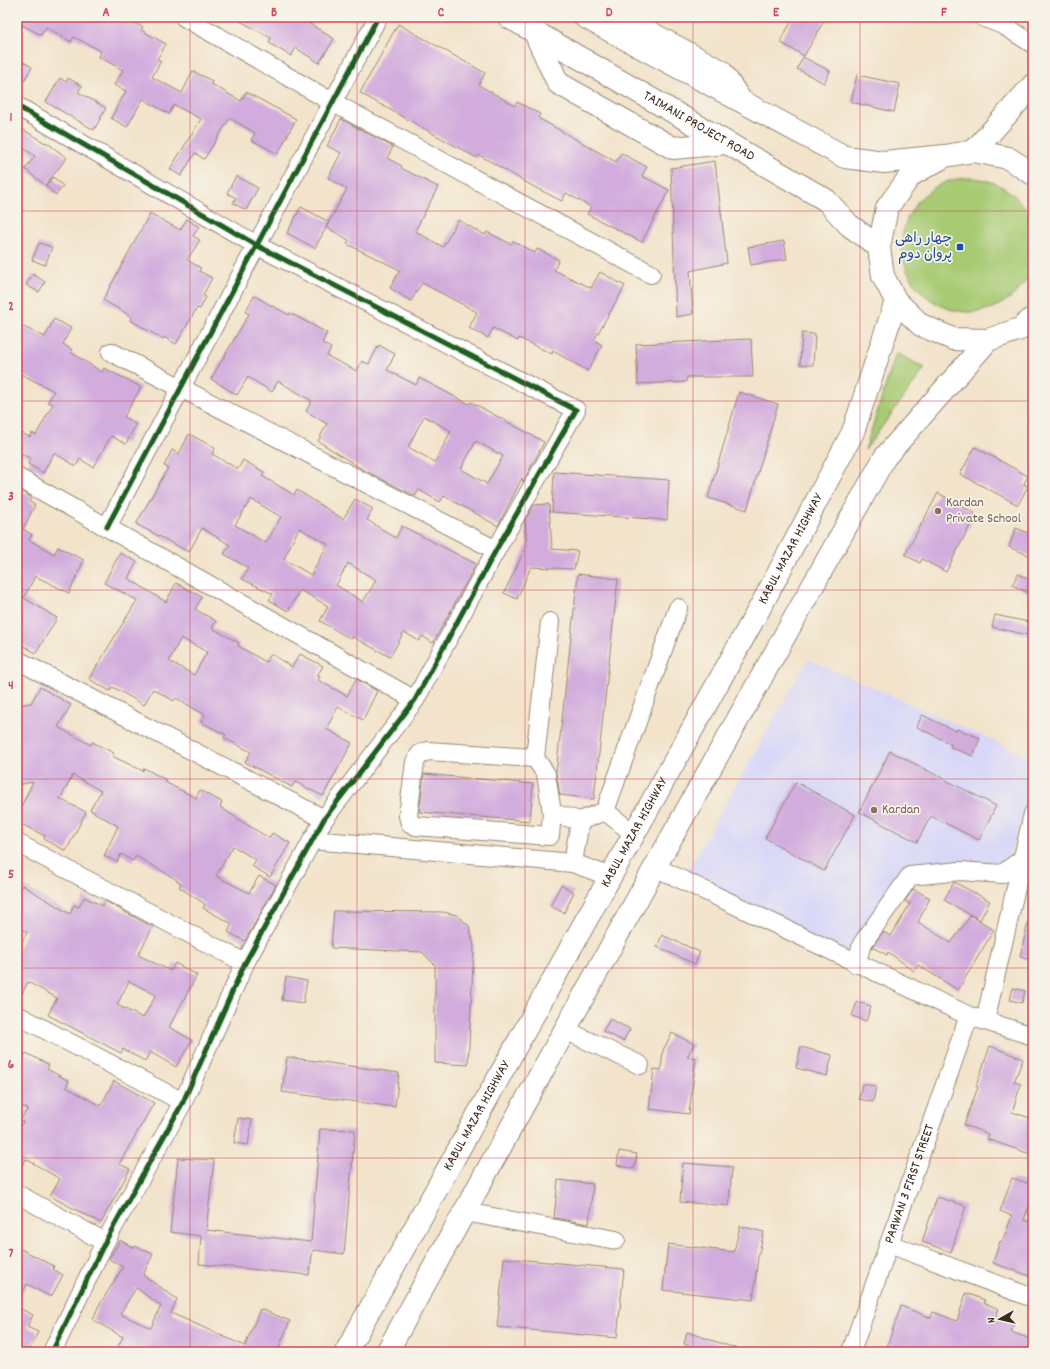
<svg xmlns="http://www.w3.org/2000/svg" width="1050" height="1369" viewBox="0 0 1050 1369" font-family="Dekko,'Playpen Sans Arabic',sans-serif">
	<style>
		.built { fill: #d8d7f8 }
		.green { fill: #a7ca73; stroke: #717a48 }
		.building { fill: #d1acdd; fill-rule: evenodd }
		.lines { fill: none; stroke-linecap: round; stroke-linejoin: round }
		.minor-casing { stroke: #968674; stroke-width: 20 }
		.major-casing { stroke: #968674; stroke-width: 24 }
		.highway-casing { stroke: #968674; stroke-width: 24 }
		.minor { stroke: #fff; stroke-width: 18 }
		.major { stroke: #fff; stroke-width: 22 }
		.highway { stroke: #fff; stroke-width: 22 }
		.cycleway-casing { stroke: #f7f3e8; stroke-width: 8 }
		.cycleway { stroke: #1b5e20; stroke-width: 5 }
		.grid { fill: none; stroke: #d1495b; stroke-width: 1; stroke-opacity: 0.55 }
		.transit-dot { fill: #1a4fb4; stroke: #f7f3e8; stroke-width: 1.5 }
		.education-dot { fill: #8d6e63; stroke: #f7f3e8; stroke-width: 1.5 }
		.labels { text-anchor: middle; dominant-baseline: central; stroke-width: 3.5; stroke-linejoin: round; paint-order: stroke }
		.street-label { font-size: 14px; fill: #3b2a1e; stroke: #f7f3e8 }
		.transit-label { font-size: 14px; fill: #164399; stroke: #f7f3e8; text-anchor: end }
		.education-label { font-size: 14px; fill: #785e54; stroke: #f7f3e8; text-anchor: start }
		.neatline { fill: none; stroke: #d1495b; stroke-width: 1.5 }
		.grid-label { font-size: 13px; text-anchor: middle; font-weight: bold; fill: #d1495b }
	</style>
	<rect width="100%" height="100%" fill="#f7f3e8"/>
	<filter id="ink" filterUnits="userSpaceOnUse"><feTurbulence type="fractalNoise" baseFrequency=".025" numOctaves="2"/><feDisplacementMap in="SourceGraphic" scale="8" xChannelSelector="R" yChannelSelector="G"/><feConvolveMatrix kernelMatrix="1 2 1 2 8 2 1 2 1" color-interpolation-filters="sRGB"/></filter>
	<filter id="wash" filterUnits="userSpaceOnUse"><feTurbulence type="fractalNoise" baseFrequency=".012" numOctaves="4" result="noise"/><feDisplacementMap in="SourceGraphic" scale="16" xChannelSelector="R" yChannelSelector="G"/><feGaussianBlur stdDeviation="0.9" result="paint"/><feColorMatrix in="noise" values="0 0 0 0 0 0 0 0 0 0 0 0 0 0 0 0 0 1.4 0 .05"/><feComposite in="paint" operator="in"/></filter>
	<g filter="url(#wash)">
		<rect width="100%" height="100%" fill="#f2e3ca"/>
		<path class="built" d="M808,659L1033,758V790L1002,874L910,876L856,964L682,880Z"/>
		<g class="green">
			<circle cx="969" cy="245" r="67"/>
			<path d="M896,353L925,368L865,450Z"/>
		</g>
		<g id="blocks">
			<g class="building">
				<path d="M17,17H124L143,27L141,30L166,44L157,59L161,61L152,77L182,93L193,71L212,81L211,84L241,101L246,92L296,119L278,154L251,140L255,133L230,118L204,159L195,153L181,176L170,169L201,119L174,105L169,114L143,99L127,127L111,118L126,91L114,85L123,70L99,57L101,51L74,37L71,42L46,27L41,35L17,22Z"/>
				<path d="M233,17H314L310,24L334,39L319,63L296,48L291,56L269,43L271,38Z"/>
				<path d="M794,17H826L804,56L780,42Z"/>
				<path d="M398,24L485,73L479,85L515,106L517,102L540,114L538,118L616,162L621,153L647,167L642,176L669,190L642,242L587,214L591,207L566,193L562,201L536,188L479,155L477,158L360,93Z"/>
				<path d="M803,57L830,71L824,83L797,69Z"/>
				<path d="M17,58L32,67L17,92Z"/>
				<path d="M857,75L900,84L894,112L851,102Z"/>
				<path d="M60,78L66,82L68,78L82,86L78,92L106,108L94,130L46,102Z"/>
				<path d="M341,119L393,147L387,158L402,166L401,168L438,187L415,231L443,247L458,220L485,235L487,232L511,244L513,241L535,253L537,249L559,260L554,270L591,288L600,272L625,286L594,340L602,345L588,371L553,351L552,354L519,338L518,341L493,328L488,338L469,328L477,312L422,283L411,301L390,288L400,270L347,244L349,240L326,227L347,189L328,178L341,153L327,146Z"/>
				<path d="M17,126L45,143L46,142L67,158L45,185L25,169L35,156L17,144Z"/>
				<path d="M715,161L727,263L690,271L693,314L676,317L671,168Z"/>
				<path d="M236,176L258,188L246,210L233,203L236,198L227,193Z"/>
				<path d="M53,177L63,186L56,195L46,186Z"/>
				<path d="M301,207L329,222L315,248L287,233Z"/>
				<path d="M150,213L180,230L187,219L199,227L193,236L200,240L187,260L201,268L199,271L212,278L203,295L206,297L200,309L197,308L176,344L164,337L163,339L130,320L132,317L103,300Z"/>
				<path d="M784,241L787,259L751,265L748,247Z"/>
				<path d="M39,243L52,247L45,265L32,260Z"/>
				<path d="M33,274L45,282L39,292L26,285Z"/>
				<path d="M254,296L289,315L290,313L327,333L322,343L331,348L327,356L357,371L362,361L369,364L379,345L395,354L387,370L416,385L419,378L469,404L471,402L544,442L523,482L522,478L498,526L444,496L440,502L419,490L415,496L362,469L318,441L327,424L306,411L312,401L278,381L272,392L248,377L237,395L211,379L249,314L245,312ZM424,416L451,431L435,462L408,447ZM476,441L503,456L487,484L461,469Z"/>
				<path d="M54,319L71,328L63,344L72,350L70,352L102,372L104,368L141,387L124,417L136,424L126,444L111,436L93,467L80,459L76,466L54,453L43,473L28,464L31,459L17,451V431L30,437L32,433L36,435L53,404L48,402L54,391L17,372V324L45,337Z"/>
				<path d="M802,333L815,334L813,365H800Z"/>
				<path d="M751,339L753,377H687L686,382L638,384L636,344Z"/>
				<path d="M739,392L778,404L747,510L708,498Z"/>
				<path d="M189,434L215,448L212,454L238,469L243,460L264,472L262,476L294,495L297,490L343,519L355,499L373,509L367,520L396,538L402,526L476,564L433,643L422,636L419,641L404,632L390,657L353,637L351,639L320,621L328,606L300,590L288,611L269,600L273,594L242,579L248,568L224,554L230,545L202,528L189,552L136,524L168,468L164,466L172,450L179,454ZM251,499L281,517L266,543L235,525ZM299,528L328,544L311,575L284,559ZM348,563L376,580L363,602L336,585Z"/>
				<path d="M975,447L1028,476L1024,484L1028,486L1018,505L960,474Z"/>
				<path d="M554,472L669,480L667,520L552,512Z"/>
				<path d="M17,489L31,497L29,502L35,505L23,529L32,535L29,540L54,554L58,547L84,560L69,593L35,576L24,598L57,618L36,653L17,642Z"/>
				<path d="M938,493L976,514L946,572L922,559L920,563L905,555Z"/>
				<path d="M549,504L552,549L578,551L574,569L531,567L517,599L504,593L527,545L525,520L534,505Z"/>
				<path d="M1016,528L1033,535V557L1009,547Z"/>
				<path d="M120,553L137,562L128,578L166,602L176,583L202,597L195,609L216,621L212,628L239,643L238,646L266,662L271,654L292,667L300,654L323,666L317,676L320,677L318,680L347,696L356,679L377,691L363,720L338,707L326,729L352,743L323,796L295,782L292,787L245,762L251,752L224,738L226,735L201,722L205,715L176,698L174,701L153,689L144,705L113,687L110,691L89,679L137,600L104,583ZM181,638L207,652L194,675L169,661Z"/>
				<path d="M578,574L618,579L594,799L560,795L556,773Z"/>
				<path d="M1018,574L1033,581V595L1012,585Z"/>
				<path d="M995,615L1033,623V636L992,627Z"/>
				<path d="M40,687L71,705L58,727L91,745L92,742L114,753L112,756L143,771L144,768L166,780L165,782L196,798L200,790L222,802L220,807L241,821L269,838L272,833L290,843L270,877L252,866L256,860L233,846L216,876L249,893L259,876L276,885L245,941L228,932L232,924L203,908L205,904L179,887L181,884L174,878L136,856L133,861L121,854L117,862L104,856L118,826L90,810L101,791L73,775L60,799L86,812L66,851L44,839L45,836L17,822V815L33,782L17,785V705L31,703Z"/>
				<path d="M922,715L956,731L957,729L980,738L973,756L950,747L951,744L917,727Z"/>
				<path d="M890,751L996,806L979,840L931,816L917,842L859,812Z"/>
				<path d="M424,774L533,784L530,821L419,812Z"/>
				<path d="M796,782L855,815L824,871L765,838Z"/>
				<path d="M954,882L990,901L980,920L971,915L994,930L958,990L918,965L914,971L888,952L887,955L872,947L883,932L891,936L910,904L905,901L913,889L930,898L918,922L951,943L971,915L944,900Z"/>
				<path d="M22,885L70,914L74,905L79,907L84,897L103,906L105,901L153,927L138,955L171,971L175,963L197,975L169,1027L192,1040L176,1067L150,1052L145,1061L123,1049L121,1053L48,1015L57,998L28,982L17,1003V951L27,932L17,927V894ZM129,981L156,995L143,1018L117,1005Z"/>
				<path d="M561,885L574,892L564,913L550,906Z"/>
				<path d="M334,911L443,912L457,915L469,926L474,946L468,1065L435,1063V965L422,952L331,948Z"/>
				<path d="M1028,922H1033V961L1020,957Z"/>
				<path d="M662,935L700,952L695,964L657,947Z"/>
				<path d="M286,977L307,981L303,1003L282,1000Z"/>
				<path d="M1013,988L1025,991L1022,1003L1010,1000Z"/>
				<path d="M857,1002L871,1006L866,1021L852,1016Z"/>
				<path d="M610,1019L630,1029L623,1041L603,1031Z"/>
				<path d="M672,1033L694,1044L687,1057L696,1058L689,1114L649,1109L654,1069L661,1070L663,1050Z"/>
				<path d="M990,1046L1023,1059L1014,1082L1021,1084L1012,1112L1033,1119V1155L987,1139L989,1134L964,1125L978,1087L976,1086Z"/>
				<path d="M801,1047L832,1055L827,1076L796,1068Z"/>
				<path d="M26,1053L49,1065L47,1069L69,1081L66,1087L99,1105H101L114,1081L154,1103L119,1164L130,1169L101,1223L50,1196L60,1179L26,1159L17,1173V1132L23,1122L20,1120L28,1109L17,1103V1071Z"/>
				<path d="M287,1057L399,1073L395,1107L282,1092Z"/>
				<path d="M862,1084L876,1086L873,1102L859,1099Z"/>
				<path d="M238,1118L252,1120L248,1145L234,1143Z"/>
				<path d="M320,1129L355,1130L344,1254L313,1250L309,1275L199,1264L201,1236L170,1232L178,1158L214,1160L206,1230L311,1242Z"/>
				<path d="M619,1151L637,1154L634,1169L617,1165Z"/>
				<path d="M683,1163L732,1167L729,1206L680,1202Z"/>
				<path d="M1012,1178L1033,1185V1195L1024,1220L1033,1223V1277L993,1263L1000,1241L1002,1242L1012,1216L1000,1211Z"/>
				<path d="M558,1180L593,1184L589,1224L554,1218Z"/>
				<path d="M937,1197L966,1206L951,1252L922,1242Z"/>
				<path d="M740,1226L764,1232L758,1257L753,1300L663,1290L668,1244L734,1252Z"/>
				<path d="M120,1240L134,1248L135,1246L153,1254L143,1275L177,1299L171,1313L245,1346L260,1309L290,1321L277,1352H115L123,1337L93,1320L98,1307L123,1267L109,1259ZM136,1288L161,1306L151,1328L120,1314Z"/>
				<path d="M17,1247L54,1266L53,1269L63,1275L51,1297L27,1284L17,1303Z"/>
				<path d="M504,1258L624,1269L617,1338L497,1327Z"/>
				<path d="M966,1293L985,1300L984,1303L999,1309L996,1316L1014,1323L1011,1332L1033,1340V1352H885L901,1306L931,1318L933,1312L957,1321Z"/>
				<path d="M17,1307L33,1315L27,1327L38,1332L29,1352L17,1347Z"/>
				<path d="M687,1332L741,1350V1352H707L684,1344Z"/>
			</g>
		</g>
	</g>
	<g filter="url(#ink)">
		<use href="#blocks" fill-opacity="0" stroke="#968674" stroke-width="1"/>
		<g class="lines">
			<defs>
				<g id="minor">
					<path d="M184,17L332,102L651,274"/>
					<path d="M982,17L1003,25L1033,44"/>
					<path d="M17,106L258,246L576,410L496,550L415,700L324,819L245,963L183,1102L105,1242L52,1352"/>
					<path d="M111,352L496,550"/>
					<path d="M17,477L415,700"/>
					<path d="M107,527L378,17"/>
					<path d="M17,660L324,819"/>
					<path d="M535,758L428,751L420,754L415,762L408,816L410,823L416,826L550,836L552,813L546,774L535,758L550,622"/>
					<path d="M605,811L634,834"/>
					<path d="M552,813L580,821L605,811L678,608"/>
					<path d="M312,840L573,863L611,877"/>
					<path d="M17,843L245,963"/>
					<path d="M573,863L580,821"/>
					<path d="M655,867L969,1016L1033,1036"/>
					<path d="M856,964L862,944L910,876L960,871L1002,874L1021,860L1033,863"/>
					<path d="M17,1015L183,1102"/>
					<path d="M985,1021L1033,814"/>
					<path d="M565,1030L640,1065"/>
					<path d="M17,1194L105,1242"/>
					<path d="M465,1212L616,1240"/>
					<path d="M889,1244L1033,1298"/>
					<path id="s1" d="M851,1352L969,1016"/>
				</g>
				<g id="major">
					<path id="s2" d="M509,17L826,200L849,225L879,247"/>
					<path d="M585,17L845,157L884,162L945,156"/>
					<path d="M621,17L721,71L739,98"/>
					<path d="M534,31L558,83L673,148L726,143"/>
				</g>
				<g id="highway">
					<path d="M974,151L1033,85"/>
					<path d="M1033,174L1008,158L974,151L945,156L911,175L887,208L879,247L883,276L896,301L921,325L953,339L988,340L1020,329L1033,318"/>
					<path id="s3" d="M346,1352L763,602L853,432L896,301"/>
					<path d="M387,1352L655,867L885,457L988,340"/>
				</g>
			</defs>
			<use href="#minor" class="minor-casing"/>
			<use href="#major" class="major-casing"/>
			<use href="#highway" class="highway-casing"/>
			<use href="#minor" class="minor"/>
			<use href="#major" class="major"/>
			<use href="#highway" class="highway"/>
			<defs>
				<g id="cycleway">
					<path d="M17,106L258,246L576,410L496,550L415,700L324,819L245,963L183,1102L105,1242L52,1352"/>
					<path d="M107,527L378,17"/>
				</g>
			</defs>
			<use href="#cycleway" class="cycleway-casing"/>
			<use href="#cycleway" class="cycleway"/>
		</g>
	</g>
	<path class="grid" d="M190,17V1352M357,17V1352M525,17V1352M693,17V1352M860,17V1352M17,211H1033M17,401H1033M17,590H1033M17,779H1033M17,968H1033M17,1158H1033"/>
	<rect class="transit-dot" x="956" y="243" width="8" height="8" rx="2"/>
	<g class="education-dot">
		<circle cx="938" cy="511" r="4"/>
		<circle cx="874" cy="810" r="4"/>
	</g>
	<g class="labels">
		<g class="street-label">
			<text stroke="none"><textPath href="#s2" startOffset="219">TAIMANI PROJECT ROAD</textPath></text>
			<text stroke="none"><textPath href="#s3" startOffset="918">KABUL MAZAR HIGHWAY</textPath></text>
			<text stroke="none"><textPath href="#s3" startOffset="594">KABUL MAZAR HIGHWAY</textPath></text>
			<text stroke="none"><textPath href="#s3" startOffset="270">KABUL MAZAR HIGHWAY</textPath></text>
			<text stroke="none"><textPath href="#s1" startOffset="178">PARWAN 3 FIRST STREET</textPath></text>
		</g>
		<g class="transit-label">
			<text x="952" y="239">چهار راهی<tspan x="952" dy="16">پروان دوم</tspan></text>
		</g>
		<g class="education-label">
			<text x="946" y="503">Kardan<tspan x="946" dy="16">Private School</tspan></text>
			<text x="882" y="810">Kardan</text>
		</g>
	</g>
	<rect width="1050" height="1369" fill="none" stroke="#f7f3e8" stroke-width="44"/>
	<g transform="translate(1000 1319) rotate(262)" stroke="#f7f3e8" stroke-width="3" paint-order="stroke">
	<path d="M0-3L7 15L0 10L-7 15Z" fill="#3b2a1e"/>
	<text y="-6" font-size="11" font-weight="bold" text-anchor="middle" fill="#3b2a1e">N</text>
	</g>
	<rect x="22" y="22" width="1006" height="1325" class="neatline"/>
	<g class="grid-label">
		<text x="106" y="16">A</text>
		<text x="274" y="16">B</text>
		<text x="441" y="16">C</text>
		<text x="609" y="16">D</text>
		<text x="776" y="16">E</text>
		<text x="944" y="16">F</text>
		<text x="11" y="121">1</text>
		<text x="11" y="310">2</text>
		<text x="11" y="500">3</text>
		<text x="11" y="689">4</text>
		<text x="11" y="878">5</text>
		<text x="11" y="1068">6</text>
		<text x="11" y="1257">7</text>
	</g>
</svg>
